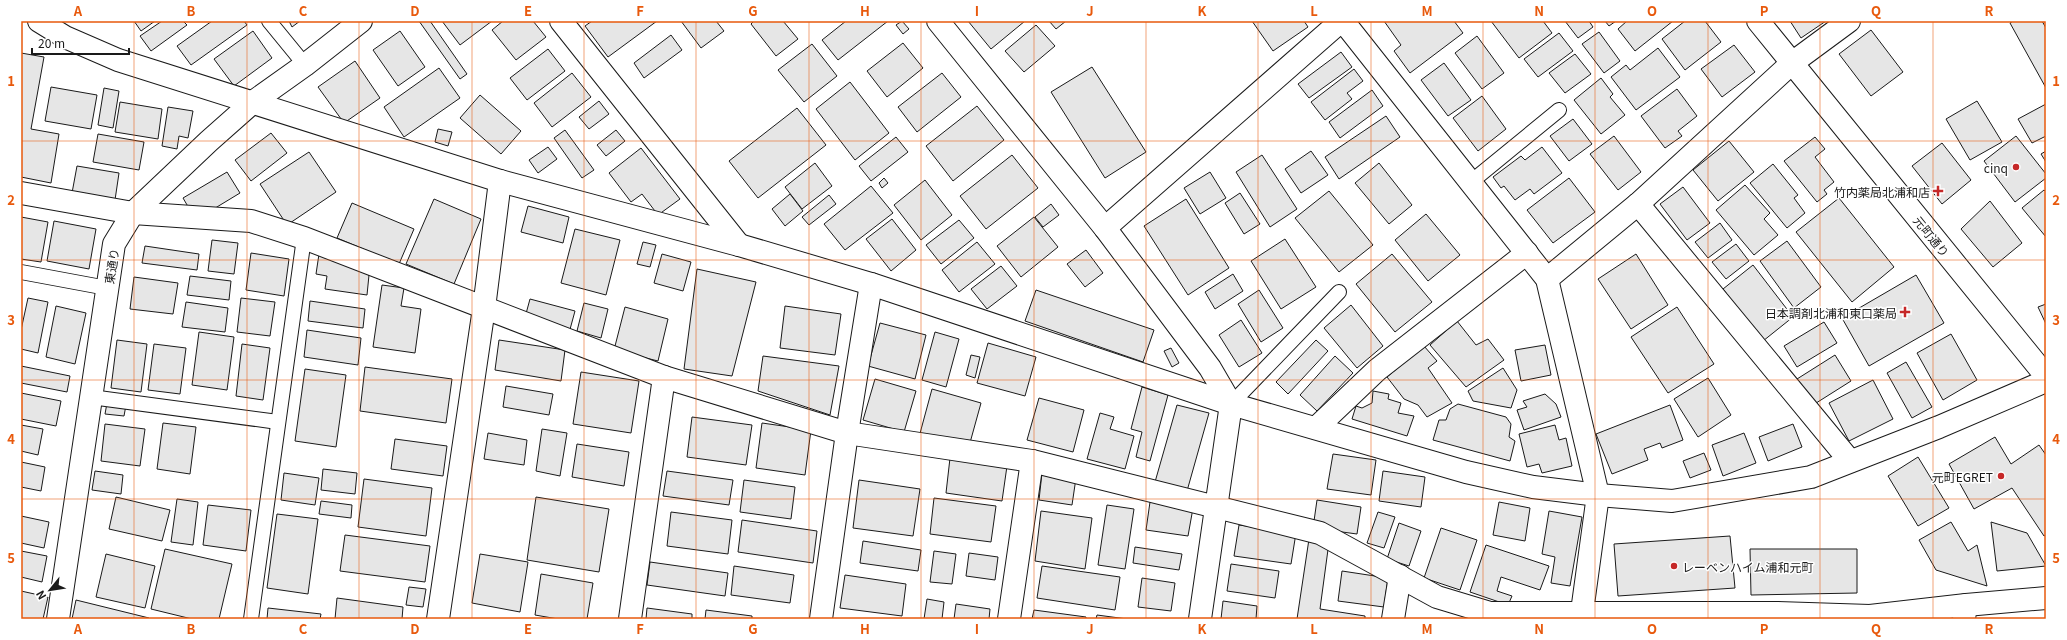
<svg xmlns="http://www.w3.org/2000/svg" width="2067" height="640" viewBox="0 0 2067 640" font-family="Georgia,'Noto Sans JP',serif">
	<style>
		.building { fill: #e6e6e6; stroke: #1a1a1a }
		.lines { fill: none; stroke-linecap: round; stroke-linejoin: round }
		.service-casing { stroke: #1a1a1a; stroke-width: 16 }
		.pedestrian-casing { stroke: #1a1a1a; stroke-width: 24 }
		.minor-casing { stroke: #1a1a1a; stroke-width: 24 }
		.tertiary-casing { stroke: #1a1a1a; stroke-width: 24 }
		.service { stroke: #fff; stroke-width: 14 }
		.pedestrian { stroke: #fff; stroke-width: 22 }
		.minor { stroke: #fff; stroke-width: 22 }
		.tertiary { stroke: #fff; stroke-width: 22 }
		.grid { fill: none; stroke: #e8590c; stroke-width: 1; stroke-opacity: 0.55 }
		.poi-dot { fill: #c62828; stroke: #fff; stroke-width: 1.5 }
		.labels { text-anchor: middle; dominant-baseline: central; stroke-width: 3; stroke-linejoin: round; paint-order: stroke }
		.poi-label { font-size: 12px; fill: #1a1a1a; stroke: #fff; text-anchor: end }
		.street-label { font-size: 12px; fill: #1a1a1a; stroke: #fff }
		.neatline { fill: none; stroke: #e8590c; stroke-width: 1.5 }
		.grid-label { font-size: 13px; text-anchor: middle; font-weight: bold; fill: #e8590c }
	</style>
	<rect width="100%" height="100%" fill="#fff"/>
	<g class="building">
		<path d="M134,21H155L141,31Z"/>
		<path d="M162,21H183L187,25L151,51L140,36Z"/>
		<path d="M212,21H244L247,25L191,65L177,46Z"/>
		<path d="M289,21H300L292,27Z"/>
		<path d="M419,21H430L467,74L460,79Z"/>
		<path d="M442,21H492L460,45Z"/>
		<path d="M503,21H533L546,37L516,60L492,30Z"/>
		<path d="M592,21H657L608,57L585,26Z"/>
		<path d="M681,21H716L724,31L701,48Z"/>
		<path d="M754,21H783L798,39L776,56L751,24Z"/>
		<path d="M846,21H888L838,60L822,40Z"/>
		<path d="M902,21L909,29L903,34L896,25Z"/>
		<path d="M968,21H1025L991,49Z"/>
		<path d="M1049,21H1066L1056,29Z"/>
		<path d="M1252,21H1304L1308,27L1273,51Z"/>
		<path d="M1384,21H1454L1463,33L1410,73L1394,51L1401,45Z"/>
		<path d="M1491,21H1543L1552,33L1519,58Z"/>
		<path d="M1565,21H1589L1593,27L1578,38Z"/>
		<path d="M1605,21H1616L1609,26Z"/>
		<path d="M1627,21H1673L1635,51L1618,29Z"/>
		<path d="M1685,21H1705L1721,42L1685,70L1662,39Z"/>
		<path d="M1790,21H1826L1801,38Z"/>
		<path d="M2013,21H2042L2046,28V88L2010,23Z"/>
		<path d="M1036,25L1055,46L1024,72L1005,51Z"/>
		<path d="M1871,30L1903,72L1871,96L1839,54Z"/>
		<path d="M253,31L272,58L234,86L214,59Z"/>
		<path d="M400,31L425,67L398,86L373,50Z"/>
		<path d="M1599,32L1620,61L1604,73L1582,44Z"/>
		<path d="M1559,33L1573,51L1538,77L1524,59Z"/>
		<path d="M671,35L682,50L644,78L634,63Z"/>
		<path d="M1477,36L1504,73L1482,89L1455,53Z"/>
		<path d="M903,43L923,68L887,97L867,71Z"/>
		<path d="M812,44L837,76L804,102L778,70Z"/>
		<path d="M1734,45L1755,72L1722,97L1701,69Z"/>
		<path d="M1658,48L1680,77L1636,110L1611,77L1626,65L1630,70Z"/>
		<path d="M548,49L565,71L527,100L510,78Z"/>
		<path d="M1341,52L1352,67L1309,98L1298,84Z"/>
		<path d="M21,53L44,57L31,129L59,134L51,183L21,177Z"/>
		<path d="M1575,54L1591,74L1565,93L1549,73Z"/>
		<path d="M355,61L380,98L344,123L318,87Z"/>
		<path d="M1444,63L1471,100L1448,116L1421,80Z"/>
		<path d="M1092,67L1146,152L1105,178L1051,92Z"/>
		<path d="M439,68L460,98L404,137L384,107Z"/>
		<path d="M1354,69L1363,81L1347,93L1352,99L1325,120L1311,102Z"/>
		<path d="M572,73L591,97L552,127L534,103Z"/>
		<path d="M942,73L961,97L917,132L898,107Z"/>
		<path d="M1601,78L1613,94L1610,97L1625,115L1601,134L1574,100Z"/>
		<path d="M850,82L889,133L855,160L816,109Z"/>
		<path d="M51,87L97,95L91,129L45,121Z"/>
		<path d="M104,88L119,91L113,128L98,125Z"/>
		<path d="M1677,89L1697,116L1678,131L1682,136L1665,148L1641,116Z"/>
		<path d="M1372,90L1383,106L1340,138L1329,122Z"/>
		<path d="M480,95L521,131L501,154L460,118Z"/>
		<path d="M1482,96L1506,129L1478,151L1453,118Z"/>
		<path d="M599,101L609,114L589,129L579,117Z"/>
		<path d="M1977,101L2002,142L1970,160L1946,119Z"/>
		<path d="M120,102L162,109L158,139L115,132Z"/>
		<path d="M2046,104V136L2032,143L2018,119Z"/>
		<path d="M977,106L1004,140L953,181L926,146Z"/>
		<path d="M168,107L193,111L188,138L179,136L177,149L162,146Z"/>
		<path d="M797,108L826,145L758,198L729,161Z"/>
		<path d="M1386,116L1400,137L1339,179L1325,157Z"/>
		<path d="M1573,119L1592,144L1569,161L1550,136Z"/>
		<path d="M438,129L452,132L448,146L435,142Z"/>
		<path d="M565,130L594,170L582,178L554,138Z"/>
		<path d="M616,130L625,141L606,156L597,145Z"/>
		<path d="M271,133L287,153L251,181L235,160Z"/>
		<path d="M98,134L144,142L139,170L93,162Z"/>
		<path d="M1614,136L1641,172L1618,190L1590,154Z"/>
		<path d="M2016,136L2046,174V178L2015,202L1984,161Z"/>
		<path d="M896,137L908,152L871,181L859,166Z"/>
		<path d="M1815,137L1825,149L1815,157L1834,182L1824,190L1827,194L1817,202L1784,161Z"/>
		<path d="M1729,141L1754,172L1718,201L1693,170Z"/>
		<path d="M1942,143L1971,180L1942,204L1912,166Z"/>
		<path d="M548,147L557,159L538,173L529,160Z"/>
		<path d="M1542,147L1562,173L1534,194L1530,189L1515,200L1504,186L1501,188L1493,177L1521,156L1525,160Z"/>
		<path d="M641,148L680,199L658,215L642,194L631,202L609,173Z"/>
		<path d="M1311,151L1328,175L1301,193L1285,169Z"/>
		<path d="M2046,151V162L2041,154Z"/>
		<path d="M309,152L336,192L287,225L260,184Z"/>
		<path d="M1012,155L1038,188L986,229L960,196Z"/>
		<path d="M1262,155L1297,209L1270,227L1236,172Z"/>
		<path d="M815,163L832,186L802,209L785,187Z"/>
		<path d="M1379,163L1412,205L1389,224L1355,183Z"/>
		<path d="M1773,164L1798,195L1794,198L1805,213L1787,228L1750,183Z"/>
		<path d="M77,166L119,173L115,200L72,193Z"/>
		<path d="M227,172L240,193L207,213L190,210L183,198Z"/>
		<path d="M1210,172L1226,198L1200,214L1184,188Z"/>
		<path d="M884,178L888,183L882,188L879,183Z"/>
		<path d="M1569,178L1595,212L1553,243L1527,210Z"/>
		<path d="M925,180L952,215L921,240L894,205Z"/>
		<path d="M1745,185L1770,213L1764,219L1778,235L1754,255L1716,210Z"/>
		<path d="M871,186L893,213L845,250L824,224Z"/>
		<path d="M1683,187L1710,223L1687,240L1660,204Z"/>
		<path d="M2044,190L2046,192V237L2022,208Z"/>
		<path d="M1329,191L1373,245L1339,272L1295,218Z"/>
		<path d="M1240,193L1260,224L1244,234L1225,203Z"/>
		<path d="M790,194L803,211L785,226L772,209Z"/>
		<path d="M829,195L836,204L809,225L802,217Z"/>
		<path d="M1839,198L1894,267L1852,302L1796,232Z"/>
		<path d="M434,199L481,219L454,284L406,264Z"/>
		<path d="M1186,199L1229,268L1188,295L1144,226Z"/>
		<path d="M1990,201L2022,243L1993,267L1961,229Z"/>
		<path d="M352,203L414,229L399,264L337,238Z"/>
		<path d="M1051,204L1059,215L1043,227L1035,217Z"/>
		<path d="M528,206L569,217L563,243L521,232Z"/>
		<path d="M1426,214L1460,255L1428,281L1395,240Z"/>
		<path d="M21,217L48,222L41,262L21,259Z"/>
		<path d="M1034,217L1058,247L1021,277L997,246Z"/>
		<path d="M892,219L916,250L891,271L866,239Z"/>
		<path d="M959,220L974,238L941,264L926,245Z"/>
		<path d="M54,221L96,229L89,269L47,261Z"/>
		<path d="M1720,223L1732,240L1708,258L1695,242Z"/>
		<path d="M575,229L620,240L606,295L561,283Z"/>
		<path d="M1285,239L1316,287L1281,309L1251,261Z"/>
		<path d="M212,240L238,243L234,274L208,271Z"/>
		<path d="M1787,241L1821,287L1794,308L1760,261Z"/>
		<path d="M643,242L656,245L650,267L637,264Z"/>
		<path d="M977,242L995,264L959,292L942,270Z"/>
		<path d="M1736,244L1749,261L1726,279L1712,262Z"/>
		<path d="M145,246L199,254L197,270L142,263Z"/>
		<path d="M1086,250L1103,273L1085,287L1067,264Z"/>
		<path d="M251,253L289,259L284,296L246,290Z"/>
		<path d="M319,254L369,275L367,295L325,289L327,276L316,274Z"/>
		<path d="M662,254L691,262L683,291L654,283Z"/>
		<path d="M1392,254L1432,302L1395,332L1356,284Z"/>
		<path d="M1636,254L1668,305L1631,329L1598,279Z"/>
		<path d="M1753,265L1793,317L1763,341L1723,289Z"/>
		<path d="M1001,266L1017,286L987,309L971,289Z"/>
		<path d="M697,269L756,282L732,376L684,369Z"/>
		<path d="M1233,274L1243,291L1215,309L1205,292Z"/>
		<path d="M1916,275L1944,323L1869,366L1842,318Z"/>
		<path d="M190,276L231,281L229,300L187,295Z"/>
		<path d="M134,277L178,283L173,314L130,309Z"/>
		<path d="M382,285L404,288L401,306L421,309L415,353L373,347Z"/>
		<path d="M1036,290L1154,330L1143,362L1025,321Z"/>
		<path d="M1259,290L1283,328L1261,342L1238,304Z"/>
		<path d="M28,298L48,302L38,353L21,349V330Z"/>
		<path d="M241,298L275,302L270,336L237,332Z"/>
		<path d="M530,299L575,311L569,333L524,321Z"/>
		<path d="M310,301L365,309L363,328L308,321Z"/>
		<path d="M186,302L228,308L225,332L182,327Z"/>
		<path d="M584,303L608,309L601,338L577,331Z"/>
		<path d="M2046,304V324L2038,307Z"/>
		<path d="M1351,305L1383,346L1357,368L1324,328Z"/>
		<path d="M56,306L86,313L75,364L46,357Z"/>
		<path d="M785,306L841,314L835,355L780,348Z"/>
		<path d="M625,307L668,319L658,361L614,350Z"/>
		<path d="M1677,307L1714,364L1668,393L1631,337Z"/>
		<path d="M1241,320L1262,353L1239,367L1219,335Z"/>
		<path d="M1457,321L1476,345L1488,339L1504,360L1466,387L1430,345Z"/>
		<path d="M1824,322L1837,343L1797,367L1784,346Z"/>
		<path d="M880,323L926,335L915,379L868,366Z"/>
		<path d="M307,330L361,338L358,365L304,357Z"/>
		<path d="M199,332L234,337L227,390L192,385Z"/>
		<path d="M935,332L959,339L946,387L922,380Z"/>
		<path d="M1951,334L1977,380L1943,400L1917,353Z"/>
		<path d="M117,340L147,344L141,392L111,388Z"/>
		<path d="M499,340L565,350L561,381L495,370Z"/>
		<path d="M1316,340L1328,351L1288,394L1276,382Z"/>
		<path d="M988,343L1036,357L1025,396L977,383Z"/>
		<path d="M154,344L186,348L180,394L148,390Z"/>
		<path d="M242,344L270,348L263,400L236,396Z"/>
		<path d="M1545,345L1551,375L1521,381L1515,350Z"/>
		<path d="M1424,346L1437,361L1428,368L1452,403L1427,417L1418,405L1404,399L1387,377Z"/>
		<path d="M1171,348L1179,363L1172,367L1164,351Z"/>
		<path d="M971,355L980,357L975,378L966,375Z"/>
		<path d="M1835,355L1851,381L1813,405L1797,379Z"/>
		<path d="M763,356L839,366L830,415L758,391Z"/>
		<path d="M1335,356L1353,373L1317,411L1300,395Z"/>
		<path d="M1906,362L1932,407L1912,418L1887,373Z"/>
		<path d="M21,366L70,376L67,392L21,383Z"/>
		<path d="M365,367L452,379L446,423L360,411Z"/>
		<path d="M1503,368L1517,390L1511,408L1473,401L1468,391Z"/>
		<path d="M305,369L346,375L336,447L295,441Z"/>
		<path d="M581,372L639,381L631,433L573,424Z"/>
		<path d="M1708,378L1731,415L1698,437L1674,399Z"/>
		<path d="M875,379L916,391L904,432L863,420Z"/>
		<path d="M1873,380L1893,419L1849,441L1829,403Z"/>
		<path d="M506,386L553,394L549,415L503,407Z"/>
		<path d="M1142,387L1168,395L1150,461L1136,457L1142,432L1131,429Z"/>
		<path d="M932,389L981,403L968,450L919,437Z"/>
		<path d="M1373,391L1389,394L1388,399L1401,403L1398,413L1414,416L1407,436L1352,419L1356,406L1362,408L1372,403Z"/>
		<path d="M21,393L61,401L56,426L21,419Z"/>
		<path d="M1545,394L1556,404L1561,417L1524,430L1517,410L1527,407L1523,401Z"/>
		<path d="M1039,398L1084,410L1073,452L1027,440Z"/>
		<path d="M107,403L126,405L124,416L105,414Z"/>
		<path d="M1458,404L1506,417L1511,424L1509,437L1515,441L1510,461L1433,440L1439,420H1446L1450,409Z"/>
		<path d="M1177,405L1209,413L1187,491L1155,482Z"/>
		<path d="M1670,405L1683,440L1662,448L1660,443L1644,449L1648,460L1612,474L1596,434Z"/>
		<path d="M1100,413L1114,417L1110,429L1134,436L1125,469L1087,459Z"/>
		<path d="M692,417L752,425L746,465L687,457Z"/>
		<path d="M163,423L196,427L190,474L157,469Z"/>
		<path d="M762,423L811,430L805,475L756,468Z"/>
		<path d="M105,424L145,429L140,466L101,461Z"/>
		<path d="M1793,424L1802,447L1768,461L1759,437Z"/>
		<path d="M21,425L43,429L38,455L21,451Z"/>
		<path d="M1555,425L1559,440L1566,438L1572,466L1542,473L1539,464L1527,467L1519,434Z"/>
		<path d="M542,429L567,433L560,476L536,471Z"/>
		<path d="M488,433L527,440L524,465L484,459Z"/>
		<path d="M1744,433L1756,463L1723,476L1712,445Z"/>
		<path d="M1995,437L2011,464L2039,445L2046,455V535L2044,536L2012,488L1974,509L1949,464Z"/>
		<path d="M395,439L447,446L443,476L391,469Z"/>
		<path d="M577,444L629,452L624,486L572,477Z"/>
		<path d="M1704,453L1711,470L1690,478L1683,461Z"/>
		<path d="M1333,454L1376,460L1371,495L1327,489Z"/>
		<path d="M1918,457L1949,508L1918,526L1888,476Z"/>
		<path d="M950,458L1007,466L1002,501L946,493Z"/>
		<path d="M21,462L45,467L41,491L21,487Z"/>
		<path d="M323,469L357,473L355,494L321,490Z"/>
		<path d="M95,471L123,475L121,494L92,490Z"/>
		<path d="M667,471L733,480L729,505L663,496Z"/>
		<path d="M1383,471L1425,477L1421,507L1379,501Z"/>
		<path d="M284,473L319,478L315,505L281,500Z"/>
		<path d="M1042,473L1076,478L1072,505L1039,500Z"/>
		<path d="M364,479L432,488L426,536L358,527Z"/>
		<path d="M744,480L795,487L791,519L740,512Z"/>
		<path d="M859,480L920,489L913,536L853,528Z"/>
		<path d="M116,497L170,510L162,541L109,529Z"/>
		<path d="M536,497L609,509L599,572L527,560Z"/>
		<path d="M934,498L996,506L991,542L930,534Z"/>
		<path d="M177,499L198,502L193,545L171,542Z"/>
		<path d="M1317,500L1361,507L1357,534L1313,528Z"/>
		<path d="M321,501L352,505L351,518L319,514Z"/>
		<path d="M1150,502L1193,508L1188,536L1146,530Z"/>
		<path d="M1499,502L1530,508L1525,541L1493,535Z"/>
		<path d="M208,505L251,510L246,551L203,545Z"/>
		<path d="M1107,505L1134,509L1125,569L1098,565Z"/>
		<path d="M1041,511L1092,518L1085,569L1035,561Z"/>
		<path d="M1549,511L1582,517L1570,586L1551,583L1555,557L1542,554Z"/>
		<path d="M671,512L732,520L728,554L667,546Z"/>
		<path d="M1378,512L1395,517L1384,548L1367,543Z"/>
		<path d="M277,514L318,519L308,594L267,588Z"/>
		<path d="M21,516L49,522L44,548L21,543Z"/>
		<path d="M742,520L817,531L813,563L738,552Z"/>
		<path d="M1951,522L1968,551L1977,545L1987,586L1936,570L1919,540Z"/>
		<path d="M1991,522L2027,533L2046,566L1997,571Z"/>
		<path d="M1399,523L1421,531L1409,566L1387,559Z"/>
		<path d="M1239,525L1296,533L1291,564L1234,556Z"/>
		<path d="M1441,528L1477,540L1460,590L1424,578Z"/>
		<path d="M345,535L430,546L425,582L340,571Z"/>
		<path d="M1730,536L1735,588L1618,596L1614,544Z"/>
		<path d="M1309,539L1329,542L1320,609L1365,616V619H1297Z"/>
		<path d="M863,541L921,550L918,571L860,563Z"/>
		<path d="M1486,545L1549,566L1540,590L1501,577L1497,591L1512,596L1508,605L1470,592Z"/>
		<path d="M1135,547L1182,554L1179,570L1133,563Z"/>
		<path d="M165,549L232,564L219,619H192L151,609Z"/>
		<path d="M1750,549H1857V593L1751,595Z"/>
		<path d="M21,551L47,556L42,582L21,577Z"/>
		<path d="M934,551L956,554L952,584L930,582Z"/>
		<path d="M969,553L998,557L995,580L966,576Z"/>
		<path d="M106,554L155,566L145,608L96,597Z"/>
		<path d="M480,554L528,562L520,612L472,603Z"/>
		<path d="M650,562L728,573L725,596L647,585Z"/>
		<path d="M1231,564L1279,571L1275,598L1227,591Z"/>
		<path d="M734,566L794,575L790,603L731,595Z"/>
		<path d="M1042,566L1120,577L1115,610L1037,598Z"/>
		<path d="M1342,571L1388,578L1384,607L1338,601Z"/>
		<path d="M541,574L593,583L587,619H558L535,615Z"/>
		<path d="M845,575L906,584L902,616L840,608Z"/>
		<path d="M1142,578L1175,583L1171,611L1138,607Z"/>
		<path d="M409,587L426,589L423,607L406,605Z"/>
		<path d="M21,591L48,597L43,619H21Z"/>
		<path d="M337,598L403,607L402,619H335Z"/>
		<path d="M927,599L944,602L942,619H924Z"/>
		<path d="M76,600L149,618V619H72Z"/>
		<path d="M1223,601L1257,606L1256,619H1221Z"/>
		<path d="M956,604L990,609L989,619H954Z"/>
		<path d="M268,608L321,614L320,619H267Z"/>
		<path d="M647,608L692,614V619H646Z"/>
		<path d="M706,610L752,616V619H705Z"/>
		<path d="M1034,610L1086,617V619H1032Z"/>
		<path d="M1097,615L1127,619H1096Z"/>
	</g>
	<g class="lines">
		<defs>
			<g id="service">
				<path d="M269,21L305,65"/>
				<path d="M1471,182L1559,110"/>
				<path d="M21,272L107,288"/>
				<path d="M91,397L278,422"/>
				<path d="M1231,404L1339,292"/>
				<path d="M251,619L304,238"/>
			</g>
			<path id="pedestrian" d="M21,193L133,213L251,221L304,238L664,377L847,433L1032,461L1320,533L1437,597L1490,613H1776L1870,616L1966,605"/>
			<g id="minor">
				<path d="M39,21L65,37L118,60L500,181L739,245L871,284L1231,404L1466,472L1533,487L1598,495L1672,501L1811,477L1939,427L2046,381"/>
				<path d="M561,21L739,245"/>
				<path d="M938,21L1105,228L1210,368L1231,404L1200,619"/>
				<path d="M1343,21L1547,279L1598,495L1581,619"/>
				<path d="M1638,204L1850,461"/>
				<path d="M1105,228L1341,21"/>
				<path d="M1547,279L1638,204L1792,63L1849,21"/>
				<path d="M1316,428L1377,370L1527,253"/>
				<path d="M58,619L114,244L133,213L209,141L253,102L305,65L361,21"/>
				<path d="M438,619L484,308L500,181"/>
				<path d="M630,619L664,377"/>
				<path d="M821,619L847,433L871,284"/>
				<path d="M1009,619L1032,461"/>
				<path d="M1393,619L1400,576"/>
				<path d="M1775,619L1776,613"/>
				<path d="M1964,619L1966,605L2046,598"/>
			</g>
			<path id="tertiary" d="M1758,21L2046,376"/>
		</defs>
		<use href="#service" class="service-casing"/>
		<use href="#pedestrian" class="pedestrian-casing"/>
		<use href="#minor" class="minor-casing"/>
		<use href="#tertiary" class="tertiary-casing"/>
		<use href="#service" class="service"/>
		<use href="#pedestrian" class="pedestrian"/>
		<use href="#minor" class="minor"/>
		<use href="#tertiary" class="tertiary"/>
	</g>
	<path class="grid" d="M134,21V619M247,21V619M359,21V619M472,21V619M584,21V619M696,21V619M809,21V619M921,21V619M1034,21V619M1146,21V619M1258,21V619M1371,21V619M1483,21V619M1595,21V619M1708,21V619M1820,21V619M1933,21V619M21,141H2046M21,260H2046M21,380H2046M21,499H2046"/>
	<g class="poi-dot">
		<circle cx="2016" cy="167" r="4"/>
		<path d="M1936 185h4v4h4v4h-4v4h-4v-4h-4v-4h4z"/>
		<path d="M1903 306h4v4h4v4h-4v4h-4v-4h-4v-4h4z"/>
		<circle cx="2001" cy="476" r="4"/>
		<circle cx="1674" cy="566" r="4"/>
	</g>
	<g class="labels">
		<g class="poi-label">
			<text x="2008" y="167">cinq</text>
			<text x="1930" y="191">竹内薬局北浦和店</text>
			<text x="1897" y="312">日本調剤北浦和東口薬局</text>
			<text x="1993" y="476">元町EGRET</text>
			<text x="1682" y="566" text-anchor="start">レーベンハイム浦和元町</text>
		</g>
		<g class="street-label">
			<text transform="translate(1932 236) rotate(51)">元町通り</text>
			<text transform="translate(111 266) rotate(-81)">東通り</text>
		</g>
	</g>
	<rect width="2067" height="640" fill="none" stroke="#ffffff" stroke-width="44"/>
	<g transform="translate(50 590) rotate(240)" stroke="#ffffff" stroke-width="3" paint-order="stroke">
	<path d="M0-3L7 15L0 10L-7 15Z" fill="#1a1a1a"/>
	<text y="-6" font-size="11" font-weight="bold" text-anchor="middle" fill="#1a1a1a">N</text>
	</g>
	<path d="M32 48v6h97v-6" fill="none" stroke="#1a1a1a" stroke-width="2"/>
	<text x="38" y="48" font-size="12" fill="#1a1a1a" stroke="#ffffff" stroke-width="3" paint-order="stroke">20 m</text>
	<rect x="22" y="22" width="2023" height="596" class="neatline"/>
	<g class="grid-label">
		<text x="78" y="16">A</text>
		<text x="191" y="16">B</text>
		<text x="303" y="16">C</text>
		<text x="415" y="16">D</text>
		<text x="528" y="16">E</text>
		<text x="640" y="16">F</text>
		<text x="753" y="16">G</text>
		<text x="865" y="16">H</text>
		<text x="977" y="16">I</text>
		<text x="1090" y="16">J</text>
		<text x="1202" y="16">K</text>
		<text x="1314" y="16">L</text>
		<text x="1427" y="16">M</text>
		<text x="1539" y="16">N</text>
		<text x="1652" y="16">O</text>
		<text x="1764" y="16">P</text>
		<text x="1876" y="16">Q</text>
		<text x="1989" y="16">R</text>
		<text x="11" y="86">1</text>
		<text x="2056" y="86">1</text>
		<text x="11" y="205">2</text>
		<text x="2056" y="205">2</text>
		<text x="11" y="325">3</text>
		<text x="2056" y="325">3</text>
		<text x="11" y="444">4</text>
		<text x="2056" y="444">4</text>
		<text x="11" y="563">5</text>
		<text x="2056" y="563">5</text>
		<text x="78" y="634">A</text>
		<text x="191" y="634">B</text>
		<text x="303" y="634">C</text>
		<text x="415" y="634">D</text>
		<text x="528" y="634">E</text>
		<text x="640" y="634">F</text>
		<text x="753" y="634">G</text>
		<text x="865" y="634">H</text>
		<text x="977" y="634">I</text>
		<text x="1090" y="634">J</text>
		<text x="1202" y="634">K</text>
		<text x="1314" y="634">L</text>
		<text x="1427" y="634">M</text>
		<text x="1539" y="634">N</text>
		<text x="1652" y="634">O</text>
		<text x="1764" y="634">P</text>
		<text x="1876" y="634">Q</text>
		<text x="1989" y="634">R</text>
	</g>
</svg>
